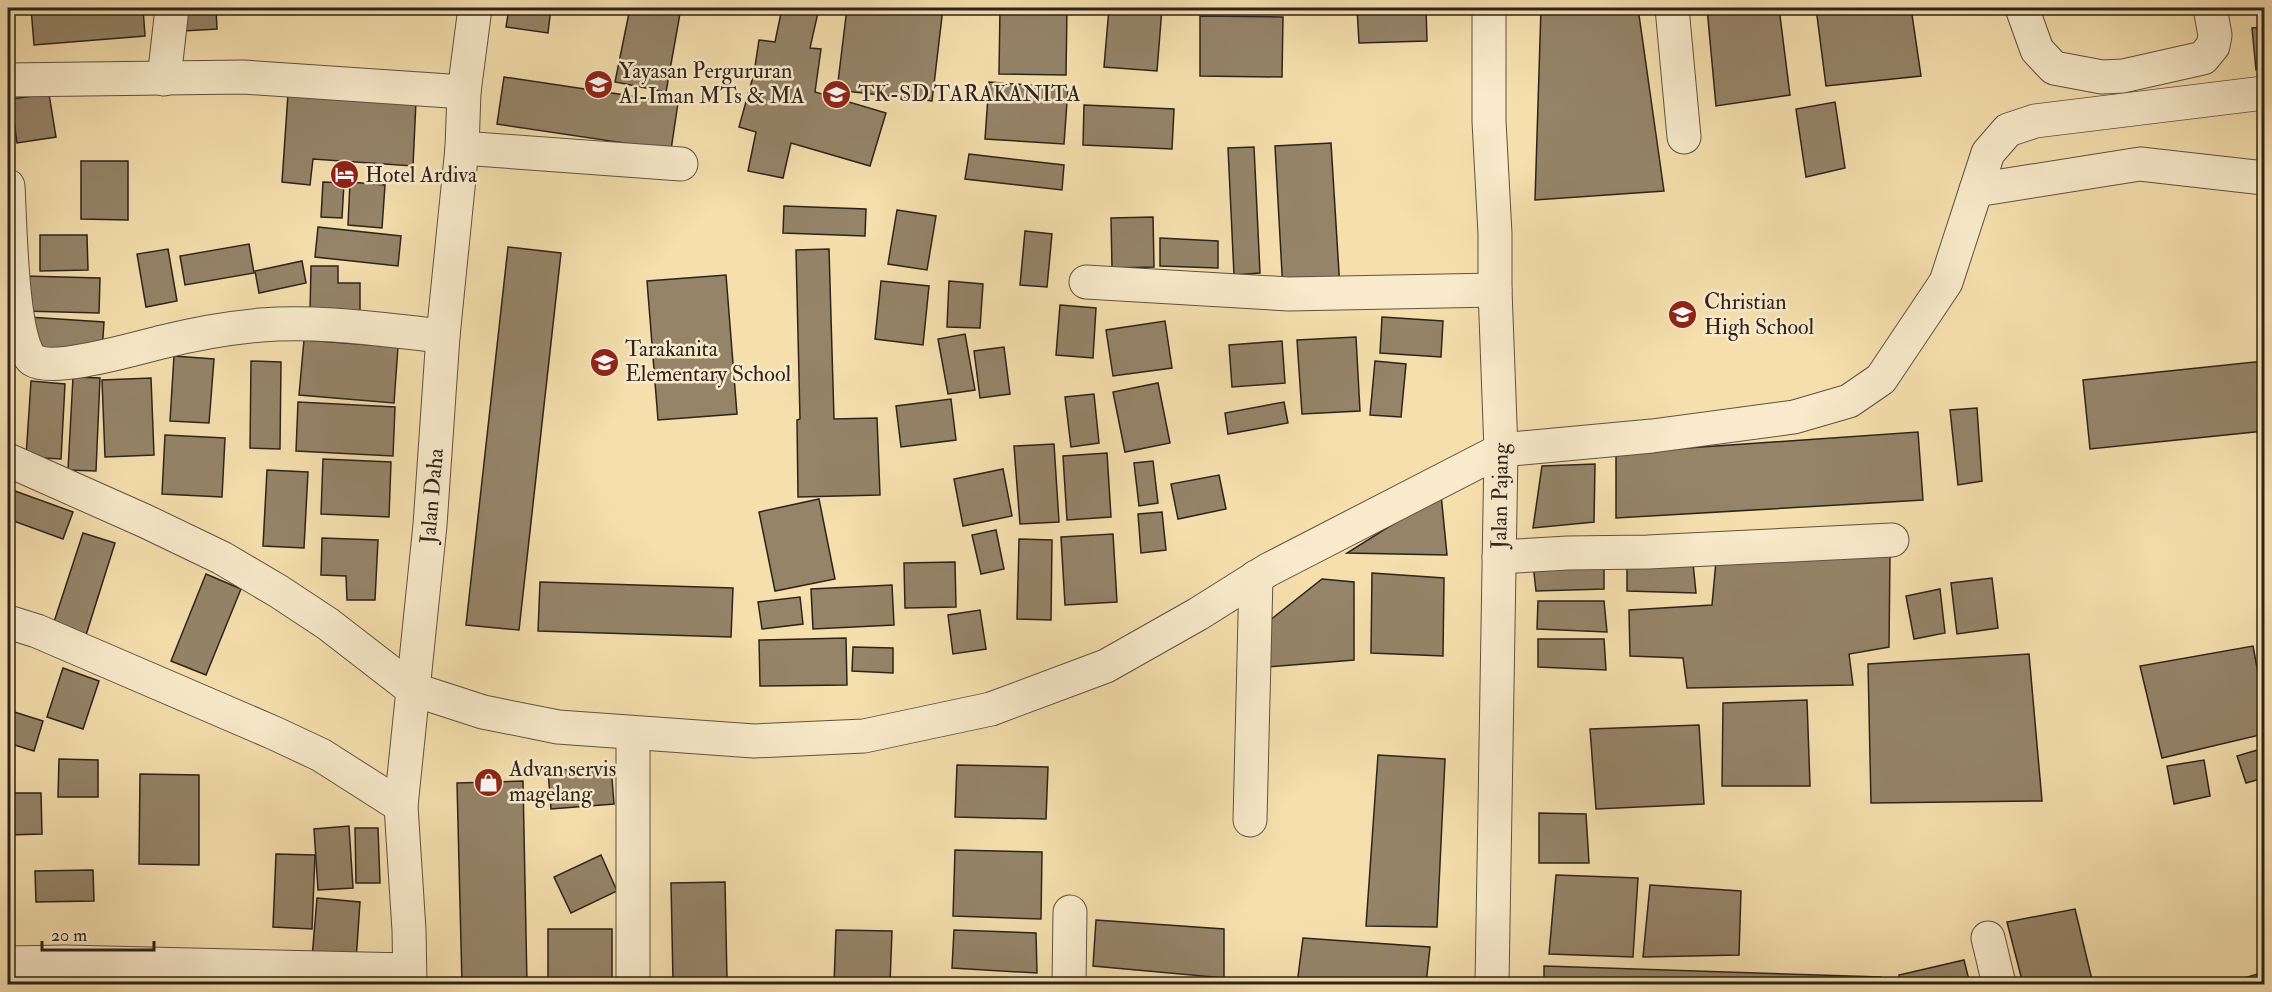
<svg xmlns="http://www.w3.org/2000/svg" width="2272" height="992" viewBox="0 0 2272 992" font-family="'IM FELL Double Pica',serif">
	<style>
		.building { fill: #958468; stroke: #2f221d; stroke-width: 1.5 }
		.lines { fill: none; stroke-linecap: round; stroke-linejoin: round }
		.minor-casing { stroke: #605141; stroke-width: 35 }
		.minor { stroke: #f8eaca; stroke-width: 33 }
		.labels { text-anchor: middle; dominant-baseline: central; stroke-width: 5; stroke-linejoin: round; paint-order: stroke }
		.poi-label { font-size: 22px; fill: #2f221d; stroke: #f8eaca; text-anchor: start }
		.street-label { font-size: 22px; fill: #2f221d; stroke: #f8eaca }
	</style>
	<rect width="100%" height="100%" fill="#f4dfad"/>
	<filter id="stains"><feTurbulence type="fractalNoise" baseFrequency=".00333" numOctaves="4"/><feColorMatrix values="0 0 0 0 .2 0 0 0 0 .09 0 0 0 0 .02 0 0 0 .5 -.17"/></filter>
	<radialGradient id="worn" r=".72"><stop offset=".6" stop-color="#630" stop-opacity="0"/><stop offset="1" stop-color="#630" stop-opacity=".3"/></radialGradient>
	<g class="building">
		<path d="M31,8H143L145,36L34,45Z"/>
		<path d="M182,8H232L216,9L217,29L183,31Z"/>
		<path d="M509,8H551L548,33L506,27Z"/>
		<path d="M630,8H681L666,92L615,82Z"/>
		<path d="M782,8H819L810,48L821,49L815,92L886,113L870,166L791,143L783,178L748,171L756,132L739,127L754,73L759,40L775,42Z"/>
		<path d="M847,8H943L932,101L837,90Z"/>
		<path d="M1000,8H1067L1066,75L999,74Z"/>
		<path d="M1109,8H1162L1157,71L1104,67Z"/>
		<path d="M1357,8H1426L1427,41L1359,43Z"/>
		<path d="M1541,8H1638L1664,191L1535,200Z"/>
		<path d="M1707,8H1779L1790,95L1716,106Z"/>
		<path d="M1816,8H1911L1921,76L1826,86Z"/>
		<path d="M2247,8H2264V11L2248,13Z"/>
		<path d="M1200,16L1283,17L1282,77L1200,76Z"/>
		<path d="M2264,27V69L2256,70L2252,28Z"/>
		<path d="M504,77L678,103L671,150L497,124Z"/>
		<path d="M989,82L1068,88L1064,144L985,139Z"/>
		<path d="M49,94L56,137L17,143L11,99Z"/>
		<path d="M288,94L416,101L413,166L313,159L310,185L282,182Z"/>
		<path d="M1835,102L1845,168L1806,177L1796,109Z"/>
		<path d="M1084,105L1174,109L1172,149L1083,145Z"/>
		<path d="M1331,143L1340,289L1283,292L1275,146Z"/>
		<path d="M1254,147L1260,273L1234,275L1228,148Z"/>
		<path d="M969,154L1064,165L1062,190L965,179Z"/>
		<path d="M81,161H128V220L81,219Z"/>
		<path d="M323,182L344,183L342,218L321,217Z"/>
		<path d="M350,182L385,185L382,228L348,225Z"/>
		<path d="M784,206L866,209L865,236L783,233Z"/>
		<path d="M897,210L936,216L927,270L888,264Z"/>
		<path d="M1153,217L1154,267L1112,268L1111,218Z"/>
		<path d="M318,227L401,236L398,266L315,257Z"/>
		<path d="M1025,231L1052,234L1047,287L1020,285Z"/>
		<path d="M40,235H87L88,270L40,271Z"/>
		<path d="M1160,238L1218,241V268L1160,266Z"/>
		<path d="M249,244L254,273L185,285L180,256Z"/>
		<path d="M508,247L561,253L519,630L466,625Z"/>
		<path d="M168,249L177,301L146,307L137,254Z"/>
		<path d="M829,249L834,419L877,418L880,495L798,497L797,420L800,419L796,250Z"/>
		<path d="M302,261L306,283L259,293L255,271Z"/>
		<path d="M311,266H338V283H360V313L310,312Z"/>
		<path d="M726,275L737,414L658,420L647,281Z"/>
		<path d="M24,276L100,278L99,313L23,311Z"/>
		<path d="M881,281L929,286L923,345L875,339Z"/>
		<path d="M949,281L983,284L980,328L947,327Z"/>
		<path d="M1060,305L1096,308L1093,358L1056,355Z"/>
		<path d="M28,317L104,322L102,352L26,347Z"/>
		<path d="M1382,317L1443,321L1441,357L1380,353Z"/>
		<path d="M1165,321L1172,368L1113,376L1106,330Z"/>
		<path d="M965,334L975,390L948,394L938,339Z"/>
		<path d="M1356,337L1360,411L1302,414L1297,340Z"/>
		<path d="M304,340L398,347L394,403L299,395Z"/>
		<path d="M1282,341L1285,383L1232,387L1229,345Z"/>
		<path d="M1004,347L1010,394L980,398L974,351Z"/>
		<path d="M174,356L214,359L209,423L170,421Z"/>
		<path d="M251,361L281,362L280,449L250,448Z"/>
		<path d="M1375,361L1406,364L1401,417L1370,415Z"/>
		<path d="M2264,361V431L2090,449L2083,380Z"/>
		<path d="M73,377L100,378L96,471L68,470Z"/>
		<path d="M151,378L154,455L105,457L102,380Z"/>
		<path d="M31,381L65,384L61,459L26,457Z"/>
		<path d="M1158,383L1170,443L1125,452L1113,392Z"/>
		<path d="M1094,394L1099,443L1071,447L1065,397Z"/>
		<path d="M951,399L956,440L901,447L896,406Z"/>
		<path d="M298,402L395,407L393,456L296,451Z"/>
		<path d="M1284,402L1288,423L1228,434L1225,413Z"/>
		<path d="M1977,408L1982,481L1958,485L1950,410Z"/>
		<path d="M1918,432L1923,500L1616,518V453Z"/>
		<path d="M165,435L225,438L222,497L162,494Z"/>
		<path d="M1054,444L1059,522L1020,524L1014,446Z"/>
		<path d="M1107,453L1111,517L1067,520L1063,456Z"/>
		<path d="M323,459L391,462L389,517L321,514Z"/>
		<path d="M1153,461L1158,503L1139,506L1134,463Z"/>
		<path d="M1595,464L1594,522L1533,528L1542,466Z"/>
		<path d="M1003,469L1012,516L963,526L954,479Z"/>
		<path d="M267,470L308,472L304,548L263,546Z"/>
		<path d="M1219,475L1226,509L1178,519L1171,484Z"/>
		<path d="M15,491L73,512L63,539L8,519V510Z"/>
		<path d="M1441,494L1447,555L1347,553Z"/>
		<path d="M819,499L835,579L775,591L759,512Z"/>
		<path d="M1162,512L1166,550L1141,553L1138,514Z"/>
		<path d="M996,530L1004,569L981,574L972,535Z"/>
		<path d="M83,533L115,543L86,635L53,625Z"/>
		<path d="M1113,534L1117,602L1065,605L1061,537Z"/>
		<path d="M322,538L378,540L375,600H347L346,576L321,575Z"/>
		<path d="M1019,539L1052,540L1051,620L1017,619Z"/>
		<path d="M1890,553L1889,647L1849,654L1853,685L1687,688L1683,658L1630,656L1629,610L1712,605L1716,561Z"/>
		<path d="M1604,561V589L1536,591L1533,564Z"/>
		<path d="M955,562L956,607L905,608L904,563Z"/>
		<path d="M1627,562L1693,563L1696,593L1627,591Z"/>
		<path d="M1372,573L1444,578L1443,656L1371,653Z"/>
		<path d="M206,574L241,589L206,675L171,661Z"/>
		<path d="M1992,578L1998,628L1957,634L1951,583Z"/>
		<path d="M1322,579L1354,582V660L1267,667L1260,628Z"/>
		<path d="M540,582L733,588L731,637L538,631Z"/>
		<path d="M892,585L894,625L813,629L811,589Z"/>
		<path d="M1940,589L1945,633L1914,639L1906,596Z"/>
		<path d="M800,597L803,624L762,629L758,602Z"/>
		<path d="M1538,601H1604L1607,632L1537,629Z"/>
		<path d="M980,610L986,649L953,654L948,615Z"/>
		<path d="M846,638L847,685L760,686L759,640Z"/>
		<path d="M1538,639H1604L1606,670L1538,667Z"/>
		<path d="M2253,646L2264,705V734L2162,758L2140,666Z"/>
		<path d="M853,647L893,648V673L852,671Z"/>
		<path d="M2029,654L2042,801L1871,803L1868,664Z"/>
		<path d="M63,668L99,681L83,729L47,717Z"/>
		<path d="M1807,700L1810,786H1722L1723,703Z"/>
		<path d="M8,710L43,721L34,751L8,743Z"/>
		<path d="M1699,725L1704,804L1596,809L1590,729Z"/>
		<path d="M2264,748V778L2246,783L2237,756Z"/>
		<path d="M1378,755L1445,759L1437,927L1366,926Z"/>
		<path d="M59,759L98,760V797H58Z"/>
		<path d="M2204,760L2210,796L2174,804L2167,766Z"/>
		<path d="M957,765L1048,767L1046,819L955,817Z"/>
		<path d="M611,766L614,804L551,809L548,771Z"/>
		<path d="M140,774L199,775V865L139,864Z"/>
		<path d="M523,781L527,984H462L457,783Z"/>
		<path d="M8,793H41L42,834L8,835Z"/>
		<path d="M1539,813L1586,814L1589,863H1539Z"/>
		<path d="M349,826L353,888L318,890L314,829Z"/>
		<path d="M355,828H378L380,883H356Z"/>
		<path d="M955,850L1042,852L1041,919L953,916Z"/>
		<path d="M276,854L315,855L312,929L273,927Z"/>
		<path d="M601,855L617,891L571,913L554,877Z"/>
		<path d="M93,870L94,901L36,902L35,871Z"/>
		<path d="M1556,875L1638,878L1633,957L1549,954Z"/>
		<path d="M725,882L727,980L673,981L671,883Z"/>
		<path d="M1650,885L1741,891L1739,955L1643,957Z"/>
		<path d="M317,898L360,902L356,961L312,958Z"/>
		<path d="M2075,909L2093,984H2023L2007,922Z"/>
		<path d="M1096,920L1224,929V978L1093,966Z"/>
		<rect x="548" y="929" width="64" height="55"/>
		<path d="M836,930L892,931L890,984H834Z"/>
		<path d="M954,930L1036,933L1037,973L952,968Z"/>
		<path d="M1303,938L1430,947L1426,984H1297Z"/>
		<path d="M1964,960L1970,984H1901L1899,975Z"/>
		<path d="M1544,966L1881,977V984H1544Z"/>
		<path d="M2264,972V984H2225Z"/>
		<path d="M253,980L254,984H223V983Z"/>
	</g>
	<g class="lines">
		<defs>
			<g id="minor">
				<path d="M1489,8V121L1495,234V290L1501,450L1492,984"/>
				<path d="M1672,8L1684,137"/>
				<path d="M2022,8L2037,50L2054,68L2102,77L2123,76L2203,58L2213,46L2215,35L2210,8"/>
				<path d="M164,79L172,8"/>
				<path d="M8,80L243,77L464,92"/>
				<path d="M462,148L681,164"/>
				<path d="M8,186C10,216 11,346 33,360C53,373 137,348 162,342C194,334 228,328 261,325C321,320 383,330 443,336"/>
				<path d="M1976,190L2140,164L2264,178"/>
				<path d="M1086,282L1289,294L1495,290"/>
				<path d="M8,460L145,521L222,558L278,591L328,624L412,689L483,712L558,727L754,741L864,736L991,709L1106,666L1198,614L1268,570L1501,450L1652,436L1794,417L1849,401L1881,379L1946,282L1988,153L2008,130L2035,121L2264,93"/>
				<path d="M1499,557L1568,553L1648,552L1892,540"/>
				<path d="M8,622L37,631L274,733L321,755L401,806"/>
				<path d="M1250,820L1256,577"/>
				<path d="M1988,938L1999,984"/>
				<path d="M8,963L65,962L409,970"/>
				<path d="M410,984L409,930L401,806L430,525L443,336L462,148L464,92L475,8"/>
				<path d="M633,984V733"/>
				<path d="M1069,984L1070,912"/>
			</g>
		</defs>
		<use href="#minor" class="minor-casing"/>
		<use href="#minor" class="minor"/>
	</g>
	<defs>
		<symbol id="school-disc" viewBox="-11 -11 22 22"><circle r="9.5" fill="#8f2418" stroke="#f8eaca"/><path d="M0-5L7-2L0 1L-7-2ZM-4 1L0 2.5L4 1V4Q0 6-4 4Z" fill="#fff"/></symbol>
		<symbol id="hotel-disc" viewBox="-11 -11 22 22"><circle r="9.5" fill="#8f2418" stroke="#f8eaca"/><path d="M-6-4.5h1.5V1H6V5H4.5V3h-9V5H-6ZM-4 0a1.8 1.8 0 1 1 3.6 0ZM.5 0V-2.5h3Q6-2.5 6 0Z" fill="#fff"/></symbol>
		<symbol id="shop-disc" viewBox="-11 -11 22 22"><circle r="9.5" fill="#8f2418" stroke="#f8eaca"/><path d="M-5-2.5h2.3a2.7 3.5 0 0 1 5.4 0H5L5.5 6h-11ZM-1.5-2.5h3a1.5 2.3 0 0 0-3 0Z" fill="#fff"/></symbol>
	</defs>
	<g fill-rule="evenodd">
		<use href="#school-disc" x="582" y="68" width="33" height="33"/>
		<use href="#school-disc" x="820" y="78" width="33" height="33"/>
		<use href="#hotel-disc" x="328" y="158" width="33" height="33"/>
		<use href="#school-disc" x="1666" y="298" width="33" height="33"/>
		<use href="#school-disc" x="588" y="346" width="33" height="33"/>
		<use href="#shop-disc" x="472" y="766" width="33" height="33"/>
	</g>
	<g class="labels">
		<g class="poi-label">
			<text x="619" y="71">Yayasan Pergururan<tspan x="619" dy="25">Al-Iman MTs &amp; MA</tspan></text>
			<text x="858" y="94">TK-SD TARAKANITA</text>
			<text x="365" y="175">Hotel Ardiva</text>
			<text x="1704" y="302">Christian<tspan x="1704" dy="25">High School</tspan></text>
			<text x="625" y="349">Tarakanita<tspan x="625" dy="25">Elementary School</tspan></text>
			<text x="509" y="769">Advan servis<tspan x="509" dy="25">magelang</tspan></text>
		</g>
		<g class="street-label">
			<text transform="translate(432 496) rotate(-85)">Jalan Daha</text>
			<text transform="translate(1500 496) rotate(-89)">Jalan Pajang</text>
		</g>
	</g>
	<rect width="2272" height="992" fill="none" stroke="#f4dfad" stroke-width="30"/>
	<rect x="9" y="9" width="2254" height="974" fill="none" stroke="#2f221d" stroke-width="3"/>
	<rect x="15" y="15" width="2242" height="962" fill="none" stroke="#2f221d" stroke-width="1.5"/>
	<path d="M42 941v9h112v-9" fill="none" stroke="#2f221d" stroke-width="3"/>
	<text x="51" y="941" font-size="18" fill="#2f221d" stroke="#f8eaca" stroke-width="4.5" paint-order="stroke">20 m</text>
	<rect width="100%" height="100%" filter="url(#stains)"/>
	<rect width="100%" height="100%" fill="url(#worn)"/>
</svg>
